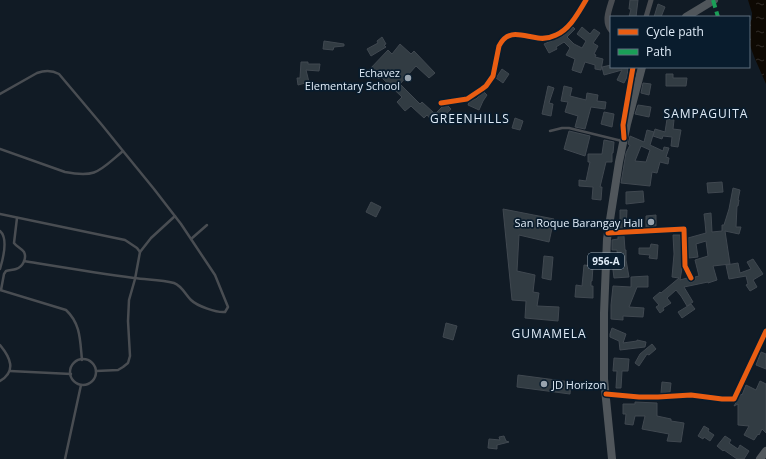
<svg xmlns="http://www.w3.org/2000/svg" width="766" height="459" viewBox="0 0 766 459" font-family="'Open Sans',sans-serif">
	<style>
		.water { fill: url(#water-ripples) }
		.building { fill: #323c43; stroke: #404850; fill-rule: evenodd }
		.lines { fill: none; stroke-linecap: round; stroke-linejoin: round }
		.service { stroke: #494d52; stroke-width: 2.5 }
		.minor { stroke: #494d52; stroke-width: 5 }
		.tertiary { stroke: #494d52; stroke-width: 6 }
		.primary { stroke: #50565b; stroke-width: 8 }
		.trunk { stroke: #53595e; stroke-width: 8 }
		.quiet { stroke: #1a9f57; stroke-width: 4; stroke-dasharray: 8 4; stroke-linecap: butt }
		.cycleway-casing { stroke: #091c2d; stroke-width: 8 }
		.cycleway { stroke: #e95d12; stroke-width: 5 }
		.poi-dot { fill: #98a3ae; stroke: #091c2d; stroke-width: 1.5 }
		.labels { text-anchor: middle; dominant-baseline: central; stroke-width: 3.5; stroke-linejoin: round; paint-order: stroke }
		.shield { fill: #091c2d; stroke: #a0aebb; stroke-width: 1 }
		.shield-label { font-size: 10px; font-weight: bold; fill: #e0ecf8 }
		.poi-label { font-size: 11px; fill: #e0ecf8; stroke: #091c2d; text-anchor: end }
		.neighbourhood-label { font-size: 12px; letter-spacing: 1px; fill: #e0ecf8; stroke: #091c2d }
	</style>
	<defs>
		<pattern id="water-ripples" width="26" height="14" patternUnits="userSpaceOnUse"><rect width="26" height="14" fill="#0e0903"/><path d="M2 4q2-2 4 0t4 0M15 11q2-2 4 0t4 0" fill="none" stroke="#312d28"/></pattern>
	</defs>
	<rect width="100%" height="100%" fill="#111b25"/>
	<path class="water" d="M748,0H766V84L755,59L749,43V24L752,19V13Z"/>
	<g class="building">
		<path d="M630,0H638L636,17H629L631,9H629Z"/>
		<path d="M658,4L665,7L661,17H654Z"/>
		<path d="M573,27L575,29L567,37L574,44L582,48L586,41L577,34L582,27L590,34L594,29L600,33L593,43L598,46L594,54L596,55L595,57L603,59L601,70L595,69V65L585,62L581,73L572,70L575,59L566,55L570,48L564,42L556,47L557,49L549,53L544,44L563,36Z"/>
		<path d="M382,37L386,44L384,45L386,47L371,56L367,49L378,43L377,41Z"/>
		<path d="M324,41L344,44V46L334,47L333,50L323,49Z"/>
		<path d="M400,44L411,54L414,51L435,73L429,78L416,66L400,84L420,104L422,102L434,113L435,112L436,113L442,107L448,106L451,109L442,119L440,118L434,123L427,115L424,118L412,107L411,106L405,111L397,102L402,97L381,77L379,79L369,70L388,50L392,54Z"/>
		<path d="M301,62H308V64H320L319,71L306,70L309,82L298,85L297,78H300Z"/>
		<path d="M611,65V67L628,68L627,77L624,83L617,80L622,70L604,75L602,67Z"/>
		<path d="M502,69L509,74L503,83L496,78Z"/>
		<path d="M666,74H673V78H687L686,86H666Z"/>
		<path d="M643,83L651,84L649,95L641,93Z"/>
		<path d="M548,86L554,88L549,103L553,104L551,116L542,114Z"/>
		<path d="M564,86L572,88L570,96L586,100L587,93L598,95L597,101L606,102L605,109L591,107L585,129L575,127L578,116L565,112L568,102L561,101Z"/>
		<path d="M484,92L487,95L483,101L479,110L468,105L469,102L475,99H476L478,97Z"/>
		<path d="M638,105L651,107L649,117L635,114Z"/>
		<path d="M604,112L614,114L612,127L601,124Z"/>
		<path d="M515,118L523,121L520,130L512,128Z"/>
		<path d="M667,119L674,120L673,129L681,130L678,147L671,146L672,137L663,136L662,139L653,136L655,129L665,132Z"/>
		<path d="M647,130L654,132L650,145L663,151L664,147L669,148L666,157L669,158L668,164L660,162L657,173L652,172L650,186L621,183L626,153L630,145L628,144L630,136L644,142ZM641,146L650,150L646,162L635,161Z"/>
		<path d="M569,131L590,136L585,156L564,149Z"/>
		<path d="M604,140L614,142L613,153H612V162H606L600,187H602L601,200L592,199L593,187L579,186V180L586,181L590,162H588V154H602Z"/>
		<path d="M722,182L723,192L708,193L707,183Z"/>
		<path d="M733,188L740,190L738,200H739L738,206H737L736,227H741L739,234L725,231L730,264L713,266L717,280L708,283V282L684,287L693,302L687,306L681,296L676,290L667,298L671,303L663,308L664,310L660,313L656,307L659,305L653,298L660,292L661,293L679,278L672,277L674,254L673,235H680L682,268L680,280L687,278L689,282H692L695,280V277L699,276L695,260L708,256L706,241L696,244L698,257L689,258L688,238L706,233L705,222L704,214L711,213L712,232L722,231V225H724L729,209Z"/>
		<path d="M643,191L644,202L626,204V192Z"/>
		<path d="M371,202L381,207L376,217L366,212Z"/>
		<path d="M503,209L554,219L549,242L519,235L517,271L535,275L533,292L539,293L537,306L559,307L558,321L525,318L526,301L512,300Z"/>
		<path d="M620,210H627L626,228L617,229V225H620Z"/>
		<path d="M656,215V226L646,227V216Z"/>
		<path d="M618,236H624L625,250H626V260L629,277L614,278L612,262L618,261L617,250H612V240L618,239Z"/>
		<path d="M651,244L658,245L657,259L649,258L650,255L639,254V248H650Z"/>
		<path d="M544,256L553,257L551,280L542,278Z"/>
		<path d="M753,259L763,274L753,280L757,287L750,291L746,285L748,284L746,276L729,279L726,265L738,263L740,273L751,269L747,262Z"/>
		<path d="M584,265L593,266L592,281H591V286H593V298L575,297L576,285L582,286Z"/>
		<path d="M648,276V287H637L629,307L644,308L643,317L623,316V320L611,319V305L613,286L631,287V277Z"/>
		<path d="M691,304L695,309L682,318L678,312Z"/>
		<path d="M446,323L457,326L453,340L443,337Z"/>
		<path d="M612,328L626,334L623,343L637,341V340L646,342L645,347L620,350L619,341L610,337V334Z"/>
		<path d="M652,344L656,349L649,355L647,354L639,366L635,363L640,354Z"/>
		<path d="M761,352L766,354V369L756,365Z"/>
		<path d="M614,358L629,359L628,371H622L621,388H616L617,371H613Z"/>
		<path d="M518,375L571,382L570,394L517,387Z"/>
		<path d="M760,381L766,384V433L762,429L759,435L758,434L754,440L744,435L749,426L738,425V404L734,406L741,394L742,395L746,385L756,390Z"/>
		<path d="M662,382L671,383L670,392L661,393Z"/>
		<path d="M635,402L657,403V416L671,419V421L684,423L681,442L667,441L669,434L642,429L645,416H635L633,425L625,424L626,414H623V404H635Z"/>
		<path d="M704,426L709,429L708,431L714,435L710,441L704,437L703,439L698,436Z"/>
		<path d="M504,436L506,441L509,442L497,445V449L488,448L489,439L500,440L499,437Z"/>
		<path d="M725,436L731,440L729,443L738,449L740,445L749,451L744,459H737L724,450L723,451L717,446Z"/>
	</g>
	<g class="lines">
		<g class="service">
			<path d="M0,94L37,73C45,70 52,70 59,74L102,125L123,151L154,189L181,224L215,275L228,307L225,312C217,313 197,306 191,300C185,294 182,286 174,283C161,279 147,280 134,278C97,273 61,267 24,261"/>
			<path d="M550,131L562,128H569L622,141"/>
			<path d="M0,149L65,172C97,178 99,171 123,151"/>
			<path d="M0,214L125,240L137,248L140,252"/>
			<path d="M0,231C8,238 3,259 0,269"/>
			<path d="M191,239L207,225"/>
			<path d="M0,290L66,310C81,324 80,341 82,360"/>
			<path d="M1,290L4,274L6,271C9,270 13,270 16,269C23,267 27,258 24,252C21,248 17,247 14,243L17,218"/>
			<path d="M0,345C10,357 17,371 0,381"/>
			<circle cx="83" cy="372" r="13"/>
			<path d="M10,371L71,374"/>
			<path d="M96,371L118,370L123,367L128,363L130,356L128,321L129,300L135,279L140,252L151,238L175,216"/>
			<path d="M65,459L81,385"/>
		</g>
		<g class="minor">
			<path d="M646,17L651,0"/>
			<path d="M441,103L467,99L482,89L486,86L493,76L499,46C508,28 522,36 538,38C544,39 550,38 556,35C570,29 578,13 586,0"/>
			<path d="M608,233L684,229L685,266L691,278"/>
			<path d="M606,394L639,397H658L691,395L722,399H734L766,331"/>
		</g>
		<g class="tertiary">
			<path d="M611,30C604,21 609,10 612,0"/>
			<path d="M623,126L633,67"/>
		</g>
		<g class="primary">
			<path d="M686,17L714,0"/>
			<path d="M612,459L604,379V313L607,239L619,162L627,124L642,67"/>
		</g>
		<path class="trunk" d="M760,459L766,451"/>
		<path class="quiet" d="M713,0L718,17"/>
		<defs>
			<g id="cycleway">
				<path d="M441,103L467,99L482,89L486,86L493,76L499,46C508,28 522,36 538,38C544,39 550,38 556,35C570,29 578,13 586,0"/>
				<path d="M624,138L623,125L633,67"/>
				<path d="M608,233L684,229L685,266L691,278"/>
				<path d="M606,394L639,397H658L691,395L722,399H734L766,331"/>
			</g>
		</defs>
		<use href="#cycleway" class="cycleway-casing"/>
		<use href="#cycleway" class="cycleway"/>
	</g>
	<g class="poi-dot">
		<circle cx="408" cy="78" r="4"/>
		<circle cx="651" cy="222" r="4"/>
		<circle cx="544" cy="384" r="4"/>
	</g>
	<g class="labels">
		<rect class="shield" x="588" y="253" width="36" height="16" rx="3"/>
		<g class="shield-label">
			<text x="606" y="261">956-A</text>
		</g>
		<g class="poi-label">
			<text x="400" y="72">Echavez<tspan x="400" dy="13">Elementary School</tspan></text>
			<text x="643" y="222">San Roque Barangay Hall</text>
			<text x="552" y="384" text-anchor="start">JD Horizon</text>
		</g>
		<g class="neighbourhood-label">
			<text x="706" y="113">SAMPAGUITA</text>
			<text x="470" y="118">GREENHILLS</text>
			<text x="549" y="333">GUMAMELA</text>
		</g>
	</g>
	<rect x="610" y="16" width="140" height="52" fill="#091c2d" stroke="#5f6f7e"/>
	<rect x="618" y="29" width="20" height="6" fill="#e95d12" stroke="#5f6f7e"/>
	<text x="646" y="36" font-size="12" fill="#e0ecf8">Cycle path</text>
	<rect x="618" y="49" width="20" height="6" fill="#1a9f57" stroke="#5f6f7e"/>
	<text x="646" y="56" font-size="12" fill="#e0ecf8">Path</text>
</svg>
